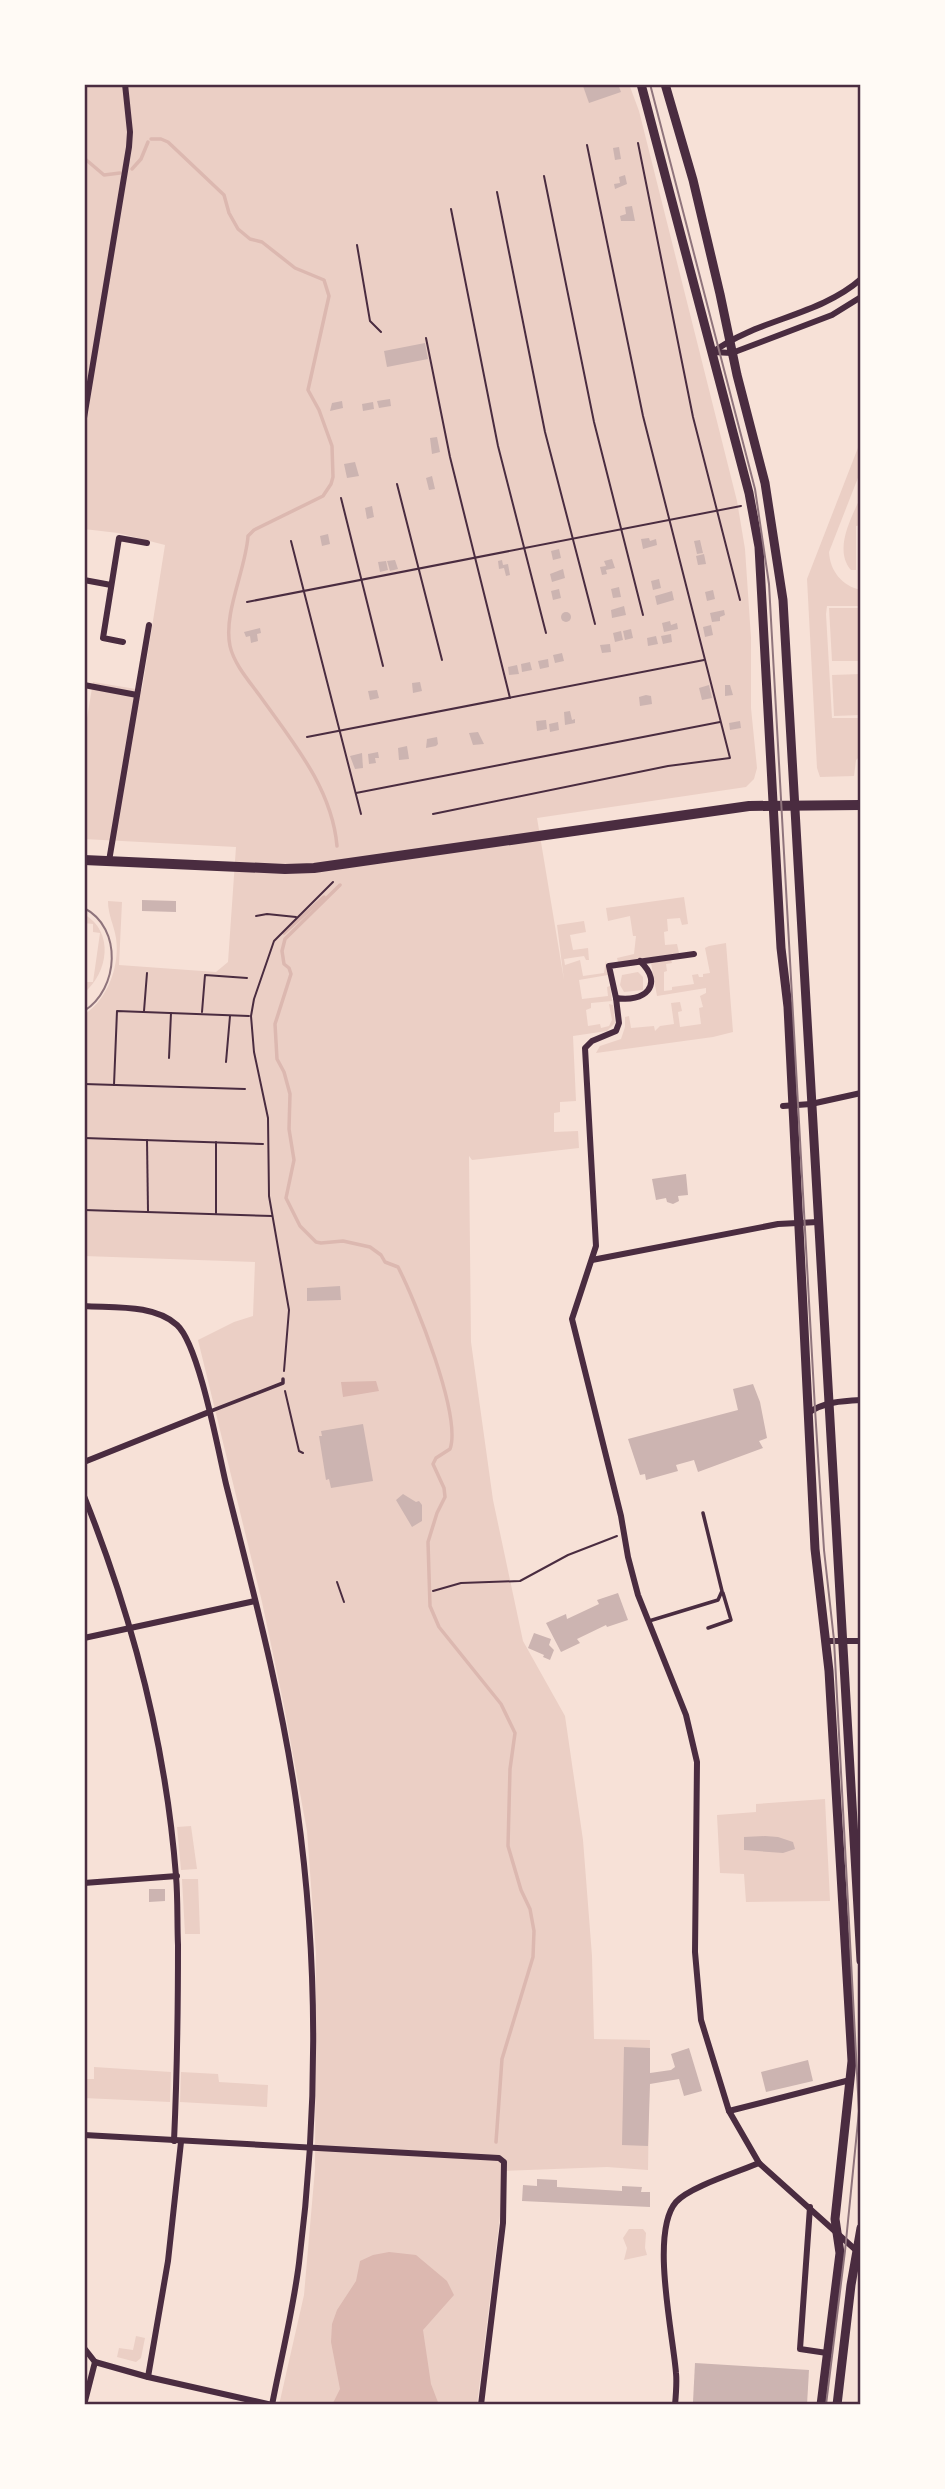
<svg xmlns="http://www.w3.org/2000/svg" width="945" height="2489" viewBox="0 0 945 2489" font-family="'Fira Sans Condensed',sans-serif">
	<style>
		.green { fill: #ebcfc5 }
		.water { fill: #dcb8b0 }
		.lines { fill: none; stroke-linecap: round; stroke-linejoin: round }
		.stream { stroke: #dcb8b0; stroke-width: 3.5 }
		.building { fill: #ccb4b1 }
		.path { stroke: #4a2c40; stroke-width: 2 }
		.service { stroke: #4a2c40; stroke-width: 3.5 }
		.minor { stroke: #4a2c40; stroke-width: 6 }
		.secondary { stroke: #4a2c40; stroke-width: 9 }
		.primary { stroke: #4a2c40; stroke-width: 10 }
		.tram { stroke: #8f747c; stroke-width: 2 }
		.neatline { fill: none; stroke: #4a2c40; stroke-width: 2.5 }
	</style>
	<rect width="100%" height="100%" fill="#f7e1d7"/>
	<g class="green">
		<path d="M84,84H629L639,111L737,501L745,549L751,638V708L757,768L754,779L746,787L537,818L564,980L557,925L584,921L586,932L570,935L573,950L588,948L589,960H586L584,956L564,959L565,965L580,960L583,976L604,973L606,960L608,975L579,980L582,999L608,996L607,987L610,986L612,1001L591,1003V1008L586,1010L588,1026L600,1024L601,1028L609,1026L612,1020L609,1004L613,1005L615,1023L607,1031L573,1036L576,1101L560,1102V1112L554,1113V1132L578,1131L579,1148L472,1160L469,1156L471,1342L493,1500L523,1641L565,1716L583,1840L592,1956L594,2039L650,2040L648,2170L607,2167L501,2171V2208L477,2405H279L304,2295L315,2169L316,1953L307,1831L284,1706L262,1602L198,1340L234,1322L253,1316L255,1262L84,1256V1015C108,999 120,966 116,938C114,925 108,915 108,901L122,902L119,965L216,972L228,962L236,847L84,839V736L93,682L142,690L165,545L118,533L84,529Z"/>
		<path d="M861,440V470L829,552C830,571 842,586 861,590V606H827L826,614L832,718H861V755L856,760L854,776L820,777L817,768L807,579Z"/>
		<path d="M861,496V525L856,526V570H851C833,549 852,517 861,496Z"/>
		<path d="M861,608V661H832L829,608Z"/>
		<path d="M861,674V715L834,716L832,675Z"/>
		<path d="M684,897L688,924L682,925L680,918L667,919L668,931L664,932L665,945L677,944L679,953L618,962L617,958L634,954L636,936H633L630,916L608,921L606,908Z"/>
		<path d="M84,914C115,932 108,973 84,993L87,982H93L100,933L93,932V924L84,923Z"/>
		<path d="M726,943L733,1032L713,1037L596,1053L600,1046L621,1039L625,1027V1017L629,1016L631,1028L654,1026L655,1031L660,1026L674,1024L671,1003L680,1002L682,1011L678,1012L680,1027L701,1024L699,1008L703,1007L700,996L706,993V988L657,996L651,963L671,960L672,963L666,964L667,971L664,972V991L672,990V987L694,984L692,975L698,974L699,977H703V974L710,973L705,948L709,946Z"/>
		<path d="M638,972L643,977V990L624,992L620,985L622,975Z"/>
		<path d="M825,1799L830,1901L746,1902L744,1874L720,1873L717,1815L756,1812V1804Z"/>
		<path d="M191,1826L197,1869L181,1870L177,1827Z"/>
		<path d="M182,1879H198L200,1934H185Z"/>
		<path d="M94,2067L171,2072L170,2102L84,2098V2079H94Z"/>
		<path d="M181,2072L218,2074L219,2082L268,2085L267,2107L180,2102Z"/>
		<path d="M629,2229H643L646,2233L645,2248L647,2255L624,2260L627,2248L623,2238Z"/>
		<path d="M136,2336L145,2338L141,2358L136,2362L117,2357L119,2348L133,2350Z"/>
	</g>
	<g class="water">
		<path d="M376,1381L379,1391L343,1397L341,1382Z"/>
		<path d="M389,2252L416,2255L447,2281L454,2295L423,2330L431,2384L439,2405H332L340,2389L331,2342L332,2324L337,2310L356,2281L360,2261L373,2255Z"/>
	</g>
	<g class="lines">
		<g class="stream">
			<path d="M151,139H161L168,142L224,195L229,213L238,229L250,239L262,242L295,268L324,280L329,296L308,390L319,410L332,446L333,477L331,484L323,496L254,530L248,536C246,569 223,613 230,646C234,664 249,681 260,696C292,741 332,788 337,846"/>
			<path d="M84,158L104,175L120,173"/>
			<path d="M132,169L141,159L148,142"/>
			<path d="M340,885L285,939L282,951L284,964L289,968L291,974L275,1024L277,1059L284,1072L290,1094L289,1129L294,1160L286,1198L300,1226L316,1242L321,1243L343,1241L370,1247L381,1255L385,1262L398,1267C415,1300 462,1416 450,1449L436,1458L433,1464L444,1488L445,1497L437,1513L428,1542L430,1606L439,1627L501,1704L515,1733L510,1769L508,1846L521,1890L530,1909L534,1931L533,1957L502,2059L496,2142"/>
			<path d="M284,933L324,897"/>
		</g>
	</g>
	<g class="building">
		<path d="M590,84H618L621,92L589,103L583,86Z"/>
		<path d="M619,147L621,159L615,160L613,148Z"/>
		<path d="M625,175L627,184L615,189L614,184L620,183L619,177Z"/>
		<path d="M632,206L635,221H621L620,216L626,214L625,207Z"/>
		<path d="M425,343L428,359L387,367L384,351Z"/>
		<path d="M390,399L391,406L379,408L377,401Z"/>
		<path d="M342,401L343,408L330,411L332,403Z"/>
		<path d="M373,402L374,409L363,411L362,404Z"/>
		<path d="M437,437L440,452L432,454L430,438Z"/>
		<path d="M355,462L359,476L347,478L344,464Z"/>
		<path d="M432,476L435,489L429,490L426,478Z"/>
		<path d="M372,506L374,517L367,519L365,508Z"/>
		<path d="M328,534L330,544L322,546L320,536Z"/>
		<path d="M649,538L650,541L656,539L657,545L643,549L641,539Z"/>
		<path d="M700,540L703,553L697,554L694,541Z"/>
		<path d="M559,549L561,558L553,560L551,551Z"/>
		<path d="M704,554L706,564L698,565L696,556Z"/>
		<path d="M612,559L615,568L606,570L607,574L602,575L600,567L606,566L604,561Z"/>
		<path d="M395,560L398,569L390,571L387,561Z"/>
		<path d="M502,560L503,565L508,564L510,575L506,576L504,568L499,569L498,561Z"/>
		<path d="M386,561L388,570L380,572L378,562Z"/>
		<path d="M563,569L565,578L552,582L550,574Z"/>
		<path d="M659,579L661,588L653,590L651,581Z"/>
		<path d="M619,587L621,597L613,598L611,589Z"/>
		<path d="M559,589L561,598L553,600L551,591Z"/>
		<path d="M713,590L715,599L707,601L705,592Z"/>
		<path d="M672,591L674,600L657,605L655,596Z"/>
		<path d="M624,606L626,615L612,618L611,610Z"/>
		<path d="M724,610L725,615L720,617V621L712,622L710,613Z"/>
		<circle cx="566" cy="617" r="5"/>
		<path d="M670,621L671,625L677,623L678,629L664,632L662,623Z"/>
		<path d="M711,625L713,635L705,637L703,627Z"/>
		<path d="M260,628L261,633L257,634L258,641L251,643L250,636L246,637L244,632Z"/>
		<path d="M631,629L633,638L625,640L623,631Z"/>
		<path d="M621,631L623,640L615,642L613,633Z"/>
		<path d="M671,634L672,642L663,644L661,636Z"/>
		<path d="M656,636L658,644L648,646L647,638Z"/>
		<path d="M610,644L611,652L602,653L600,645Z"/>
		<path d="M562,653L564,661L555,663L553,655Z"/>
		<path d="M548,659L549,667L540,669L538,661Z"/>
		<path d="M530,662L532,670L522,672L521,664Z"/>
		<path d="M517,665L519,674L509,675L508,667Z"/>
		<path d="M420,682L422,691L413,693L412,683Z"/>
		<path d="M709,685L712,698L702,700L699,688Z"/>
		<path d="M725,685H730L733,695L725,696Z"/>
		<path d="M377,690L379,698L370,700L368,691Z"/>
		<path d="M646,695L651,696L652,704L640,706L639,697Z"/>
		<path d="M570,711L572,720L575,719V723L565,725L564,712Z"/>
		<path d="M546,720L547,729L537,731L536,721Z"/>
		<path d="M740,721L741,728L730,730L729,723Z"/>
		<path d="M558,722L559,730L550,732L549,724Z"/>
		<path d="M478,732L484,744L473,745L469,733Z"/>
		<path d="M437,737L438,744L436,746L426,748L427,739Z"/>
		<path d="M407,746L409,759L399,760L398,748Z"/>
		<path d="M378,752L379,758H375L376,763L369,764L368,754Z"/>
		<path d="M362,753L363,768L355,769L350,756Z"/>
		<path d="M142,900L176,901V912L142,911Z"/>
		<path d="M686,1174L688,1195L678,1196L679,1201L673,1204L667,1202L666,1198L656,1200L652,1179Z"/>
		<path d="M340,1286L341,1300L307,1301V1288Z"/>
		<path d="M753,1384L760,1402L767,1438L759,1441L763,1448L698,1472L694,1460L676,1465L678,1471L646,1480L645,1474L640,1475L628,1439L738,1410L733,1389Z"/>
		<path d="M363,1424L373,1481L331,1488L329,1479L326,1480L319,1436H322L321,1431Z"/>
		<path d="M403,1494L416,1502L419,1501L422,1505V1521L412,1527L396,1500Z"/>
		<path d="M618,1593L628,1620L607,1627L606,1625L577,1639L580,1643L561,1652L546,1623L566,1614L567,1619L599,1604L597,1600Z"/>
		<path d="M534,1633L551,1639L549,1645L554,1650L550,1660L543,1657L544,1655L528,1648Z"/>
		<path d="M765,1836L778,1837L793,1842L795,1849L783,1853L744,1850V1837Z"/>
		<path d="M149,1889H165V1901L149,1902Z"/>
		<path d="M624,2047L650,2048V2073L671,2070L675,2067L671,2054L689,2048L702,2091L684,2096L679,2079L650,2084L648,2146L622,2145Z"/>
		<path d="M808,2060L813,2081L766,2092L761,2072Z"/>
		<path d="M537,2179L557,2180V2187L622,2191V2186L642,2187L641,2192H650V2207L522,2201L523,2185L537,2186Z"/>
		<path d="M695,2363L809,2370L807,2405L693,2402Z"/>
	</g>
	<g class="lines">
		<g class="path">
			<path d="M638,143L693,417L740,600"/>
			<path d="M544,176L594,422L643,615"/>
			<path d="M497,192L545,432L595,624"/>
			<path d="M451,209L498,446L546,633"/>
			<path d="M357,245L370,321L381,332"/>
			<path d="M426,338L450,457L510,698"/>
			<path d="M397,484L442,660"/>
			<path d="M341,498L383,666"/>
			<path d="M291,541L361,814"/>
			<path d="M247,602L741,506"/>
			<path d="M307,737L704,660"/>
			<path d="M356,793L720,722"/>
			<path d="M433,814L668,766L730,758L643,416L587,145"/>
			<path d="M256,916L267,914L296,917"/>
			<path d="M144,1011L147,973"/>
			<path d="M202,1012L205,975L247,978"/>
			<path d="M169,1058L171,1013"/>
			<path d="M226,1062L230,1016"/>
			<path d="M84,1084L245,1089"/>
			<path d="M114,1085L117,1011L249,1016"/>
			<path d="M84,1138L263,1144"/>
			<path d="M147,1140L148,1211"/>
			<path d="M216,1142V1213"/>
			<path d="M84,1210L272,1216"/>
			<path d="M284,1371L289,1310L269,1196L268,1118L254,1052L251,1016L254,999L274,941L333,882"/>
			<path d="M285,1391L299,1451L303,1453"/>
			<path d="M337,1582L344,1602"/>
			<path d="M433,1591L461,1583L520,1581L568,1555L617,1536"/>
		</g>
		<g class="service">
			<path d="M211,1411L283,1383V1379"/>
			<path d="M649,1621L718,1600L722,1591L703,1513"/>
			<path d="M708,1628L731,1620L723,1593"/>
		</g>
		<g class="minor">
			<path d="M713,352C757,319 819,316 861,279"/>
			<path d="M713,352L732,353L832,315L861,297"/>
			<path d="M84,418L129,147L130,132L125,84"/>
			<path d="M84,580L111,585"/>
			<path d="M123,642L103,638L119,538L147,543"/>
			<path d="M84,685L137,695"/>
			<path d="M109,861L149,625"/>
			<path d="M640,961C665,985 644,1003 616,998L619,1023L616,1031L592,1041L585,1048L596,1246L572,1319L621,1516L628,1557L638,1595L686,1715L697,1762L695,1952L701,2020L729,2111L759,2163L858,2252"/>
			<path d="M616,998L609,966L694,954"/>
			<path d="M783,1106L811,1104L861,1093"/>
			<path d="M592,1260L778,1224L818,1222"/>
			<path d="M84,1306C113,1308 154,1304 177,1325C199,1345 218,1450 226,1484C253,1591 282,1698 297,1807C318,1957 318,2113 299,2263C293,2311 281,2358 272,2405"/>
			<path d="M808,1413C824,1402 841,1401 861,1400"/>
			<path d="M84,1462L209,1412"/>
			<path d="M84,1496C132,1616 166,1746 176,1876C178,1899 177,1922 178,1945C178,2011 177,2076 174,2141"/>
			<path d="M84,1638L255,1601"/>
			<path d="M825,1641H861"/>
			<path d="M84,1883L177,1876"/>
			<path d="M729,2111L850,2080"/>
			<path d="M84,2135L499,2158L504,2162L503,2223L481,2405"/>
			<path d="M810,2207L800,2349L827,2353"/>
			<path d="M84,2348L95,2362"/>
			<path d="M95,2362L148,2377L272,2405"/>
			<path d="M148,2377L168,2261L181,2142"/>
			<path d="M84,2405L95,2362"/>
			<path d="M675,2405C676,2394 677,2383 676,2373C673,2334 650,2232 676,2202C689,2187 738,2172 759,2163"/>
		</g>
		<g class="secondary">
			<path d="M641,84L749,493L759,547L781,948L788,1007L815,1549L829,1671L852,2061L835,2219L840,2253L821,2405"/>
			<path d="M665,84L693,180L720,294L737,375L765,483L783,600L861,1961"/>
			<path d="M837,2405L851,2285L861,2228"/>
		</g>
		<path class="primary" d="M84,860L285,869L314,868L749,806L861,805"/>
		<g class="tram">
			<path d="M650,84L755,489L769,584L815,1409L824,1550L834,1640L859,2111L845,2251L826,2405"/>
			<path d="M84,908C123,928 119,989 84,1011"/>
		</g>
	</g>
	<rect width="945" height="2489" fill="none" stroke="#fffaf5" stroke-width="172"/>
	<rect x="86" y="86" width="773" height="2317" class="neatline"/>
</svg>
